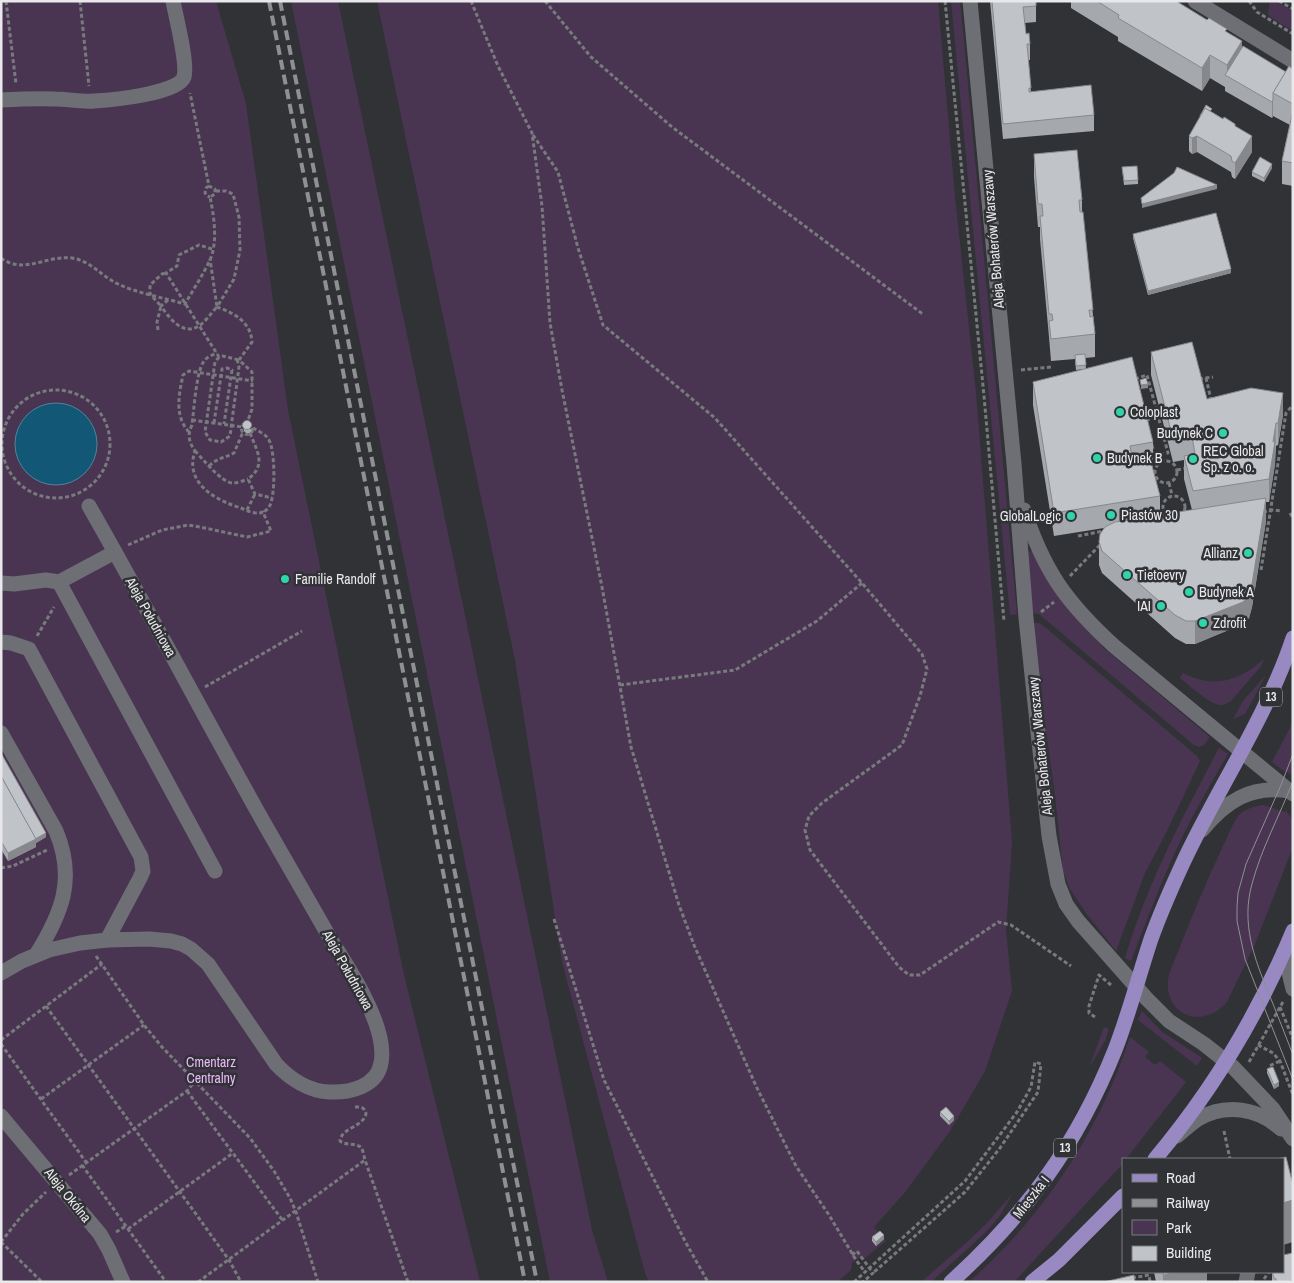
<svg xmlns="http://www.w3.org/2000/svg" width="1294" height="1283" viewBox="0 0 1294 1283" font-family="'Archivo Narrow',sans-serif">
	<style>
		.green { fill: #493551 }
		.water { fill: #125776; stroke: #528399 }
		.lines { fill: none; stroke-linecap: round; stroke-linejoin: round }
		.path { stroke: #797a7e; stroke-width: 3; stroke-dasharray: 4 2.5; stroke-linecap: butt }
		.minor { stroke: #6e6f74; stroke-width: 15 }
		.major { stroke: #9889c3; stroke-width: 15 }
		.tram { stroke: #8f9093; stroke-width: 1 }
		.rail { stroke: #8f9093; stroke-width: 4; stroke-dasharray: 10 5; stroke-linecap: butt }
		.wall { fill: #a5a8ac }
		.shaded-wall { fill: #86888c }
		.building { fill: #c0c3c8; stroke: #86888c }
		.poi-dot { fill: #2fd4aa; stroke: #313236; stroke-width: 2 }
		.labels { text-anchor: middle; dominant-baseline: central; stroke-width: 5; stroke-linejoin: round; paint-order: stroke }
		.shield { fill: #313236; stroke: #b2b2b5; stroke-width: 1 }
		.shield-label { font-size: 12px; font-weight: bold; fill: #e9e9ec }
		.street-label { font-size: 14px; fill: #e9e9ec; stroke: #313236 }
		.poi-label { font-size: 14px; fill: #e9e9ec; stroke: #313236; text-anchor: start }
		.park-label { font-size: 14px; fill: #ecb7ff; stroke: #313236 }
	</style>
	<rect width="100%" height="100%" fill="#313236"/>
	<g class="green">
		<path d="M1,1H216L246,104L288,410L404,975L480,1282H1Z"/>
		<path d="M291,1H338L592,1230L608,1282H550Z"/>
		<path d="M377,1H938L955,197L976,393L1012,842L1006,930L1012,991L985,1071L950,1131L906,1191L874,1227L886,1241L865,1258L862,1256L852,1263L851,1270L837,1282H649L645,1273L562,962L515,660Z"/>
		<path d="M951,1H960L964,41L1017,614L1010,615Z"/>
		<path d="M1270,1H1275L1293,11V31L1270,17L1268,13Z"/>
		<path d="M1031,551L1034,552L1072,613L1081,624L1105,649L1210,737L1204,745L1199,747L1194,745L1039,614L1031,613L1028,552Z"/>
		<path d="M1033,623H1039L1045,627L1197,756L1200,761L1167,831L1145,873L1116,951L1086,913L1070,889L1063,871L1055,795L1043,709Z"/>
		<path d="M1264,659L1261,666L1231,701C1227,703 1225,705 1220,705C1209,704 1189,685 1180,678L1183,673C1214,689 1239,681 1264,659Z"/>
		<path d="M1266,675L1245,714L1233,719L1243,701Z"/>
		<path d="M1293,722V775L1282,770L1272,762Z"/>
		<path d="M1219,748L1228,754C1208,788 1188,823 1172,859C1157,892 1144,927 1131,961L1125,958C1147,884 1183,816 1219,748Z"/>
		<path d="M1263,805L1285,812L1286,811L1293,820V847L1255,944L1227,1002C1221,1008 1216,1013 1208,1015C1185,1023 1165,1004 1168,980C1170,968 1177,956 1181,944C1194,911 1208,878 1223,846C1228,836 1232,824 1239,815C1244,809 1255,806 1263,805Z"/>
		<path d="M1142,1011L1161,1031L1202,1058L1197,1066L1138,1020Z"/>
		<path d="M1104,1027L1109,1029L1105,1041L1089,1068Z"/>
		<path d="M1130,1037L1149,1052L1145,1057L1155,1065L1160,1061L1186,1082L1126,1159H1123V1164L1115,1172L1015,1281L969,1282C1045,1214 1098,1134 1130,1037Z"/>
		<path d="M1013,1193L999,1217L986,1232L931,1282H921L966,1243L988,1222Z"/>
	</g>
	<circle class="water" cx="56" cy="444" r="41"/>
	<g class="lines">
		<g class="path">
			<path d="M6,1L16,84"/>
			<path d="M80,1L89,86"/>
			<path d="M471,1L498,66L532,133L542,206L550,323L562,390L602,587L631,747L679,905L694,945L756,1086L796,1166L829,1215L856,1260L865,1272"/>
			<path d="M545,1L591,57L672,127L924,315"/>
			<path d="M945,1L984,396L1004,621"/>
			<path d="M1249,1L1257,12L1293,34"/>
			<path d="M1279,1L1293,9"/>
			<path d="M533,135L558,172L578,248L603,325L715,418L862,583L922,654L927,669L920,696L902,745L822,803L809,816L805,830L810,850L899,967L909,975H920L998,922L1011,925L1071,966"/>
			<path d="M209,186L206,188L205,193L207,196L210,197"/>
			<path d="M216,191H226L233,194L239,217L240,250L234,279L217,307C234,313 251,322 252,342L239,360L252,372V409L247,423"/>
			<path d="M212,249L199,245L179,255L177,266L166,273L219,357L223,356L239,360"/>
			<path d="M1,258C24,275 46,255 72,258C91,261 101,276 118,284C137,293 164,298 185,304C193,290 203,275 210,260C218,242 214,216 210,197L215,194V189L209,186L190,93"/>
			<path d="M168,300L161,306C168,316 181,335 197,327C204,324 211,313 217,307L210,259"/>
			<path d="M158,330L157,322L161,306L150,294V285L162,274L166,273"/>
			<path d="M219,357L215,362L205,432L210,440L221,442L230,436L239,367L237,359"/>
			<path d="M1021,370L1051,367"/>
			<path d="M1206,378L1211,400"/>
			<path d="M1135,379L1147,375L1168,453L1162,454L1163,461"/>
			<path d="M1199,379L1213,377"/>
			<circle cx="56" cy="444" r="54"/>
			<path d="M192,420L242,427"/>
			<path d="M1146,420L1158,417"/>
			<path d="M214,423L222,369L227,368L232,370L224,424"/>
			<circle cx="247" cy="429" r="5.5"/>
			<path d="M253,428C258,431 266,434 269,440C275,450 276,497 269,507C269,508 264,512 263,512"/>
			<path d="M189,432C174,416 179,394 183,375L189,371L253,381"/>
			<path d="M250,433C257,451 267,465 248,479L255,494L272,498"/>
			<path d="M1152,445L1155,456L1162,454"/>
			<path d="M195,451C203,459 221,482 232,483C237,483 243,481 248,479"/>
			<circle cx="1166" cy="472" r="11"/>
			<path d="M209,466C217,458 225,458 234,453L243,432"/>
			<path d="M1177,470L1188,468"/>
			<path d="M1169,483L1172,495"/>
			<circle cx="1174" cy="507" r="11"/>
			<path d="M247,510L255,494"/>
			<path d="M1263,512L1273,510L1282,511"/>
			<path d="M1290,513L1293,518"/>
			<path d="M1078,536L1103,531"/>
			<path d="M128,545L162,530L188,525L200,527L247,537L271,531L263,512C255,515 248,511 241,508C215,500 184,483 195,451C189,442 187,435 192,425C194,410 196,372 204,361C207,357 212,355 217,353"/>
			<path d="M1261,570L1286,413L1293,405"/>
			<path d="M1070,576L1100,545"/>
			<path d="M1041,612L1054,602"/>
			<path d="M37,636L54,607"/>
			<path d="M620,685L735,670L817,621L862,583"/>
			<path d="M205,687L302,631"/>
			<path d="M1,868L13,866L47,850"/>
			<path d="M554,919L604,1080L686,1243L708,1282"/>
			<path d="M96,956L144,1025L162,1047L250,1138L274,1171L290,1198L296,1212L318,1282"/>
			<path d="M46,1006L229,1260L241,1282"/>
			<path d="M1280,1007L1293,1039"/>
			<path d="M1095,1017L1089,1013V1006L1099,975L1111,985"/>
			<path d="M1,1040L102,964"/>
			<path d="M1,1044L86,1162"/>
			<path d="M1258,1045L1273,1053L1280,1061L1293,1095"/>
			<path d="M1249,1062L1284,1000"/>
			<path d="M1271,1071L1269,1066L1280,1061"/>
			<path d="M187,1091L283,1221"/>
			<path d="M41,1099L144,1025"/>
			<path d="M355,1107C361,1107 365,1107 366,1114C363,1127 341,1128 340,1141C346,1146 355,1142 362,1148L365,1160L408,1282"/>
			<path d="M1224,1131L1230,1159"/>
			<path d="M82,1165L166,1282"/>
			<path d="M69,1175L187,1091L195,1081"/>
			<path d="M128,1229L233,1153"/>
			<path d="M116,1232L126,1226"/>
			<path d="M1,1242L23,1214L46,1192"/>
			<path d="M1,1242L42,1282"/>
			<path d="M852,1255L857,1251L873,1273L863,1282"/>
			<path d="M1132,1278L1149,1275L1150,1282"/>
			<path d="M1264,1279L1269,1272"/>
			<path d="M1074,1281V1282"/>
			<path d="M198,1282L365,1160"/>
			<path d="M854,1282L965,1181L1017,1112L1031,1087L1035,1062L1041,1064L1038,1092L1000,1148L965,1192L873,1273"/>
		</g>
		<g class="minor">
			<path d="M970,1L1014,464L1026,618L1049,836L1058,884L1066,904L1078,921L1146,998L1169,1021L1204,1044L1233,1067L1273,1109L1293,1139"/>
			<path d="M1195,1L1293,61"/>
			<path d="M1,100C19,99 37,98 55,99C68,99 81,102 94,101C111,100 178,94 184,77C188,63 176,18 173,1"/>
			<path d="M1024,510C1044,571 1066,602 1114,646L1293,794"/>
			<path d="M59,582L215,871"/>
			<path d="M1,583L14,584L46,580L59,582L115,552"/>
			<path d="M1,642L11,643L29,649L141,857L143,871L140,878L107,940"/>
			<path d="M1,733L56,831C76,879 62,913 36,955"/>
			<path d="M1202,830C1226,801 1251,785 1289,791"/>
			<path d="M1284,952L1293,989"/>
			<path d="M1,973L22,961L49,950L80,943L107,940L149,939L171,941L182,944L191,949L208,964L276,1064C290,1079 309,1091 329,1092C349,1093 377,1087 381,1063C385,1043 374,1016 365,998C355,977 342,958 330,938C308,900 286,862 264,823C205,718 149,611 89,506"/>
			<path d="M1,1116L100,1234L109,1250L123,1282"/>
			<path d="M1177,1136C1184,1130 1191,1124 1198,1119C1226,1103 1258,1108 1281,1129"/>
			<path d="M1246,1282L1248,1272"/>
		</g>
		<g class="major">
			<path d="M1155,1159C1212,1091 1259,1013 1293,931"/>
			<path d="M951,1282C1026,1214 1077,1145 1115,1050C1129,1014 1139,975 1151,939C1160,914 1171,889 1182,865C1217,789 1266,719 1293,638"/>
			<path d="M1032,1282L1059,1260L1123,1196"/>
		</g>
		<g class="tram">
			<path d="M1293,754L1281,785L1246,864L1238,893L1237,907V921L1245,959L1293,1080"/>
			<path d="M1293,781C1280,815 1261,849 1252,884C1241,923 1254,958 1269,994C1277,1014 1285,1034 1293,1055"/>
		</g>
		<g class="rail">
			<path d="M269,1L525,1282"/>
			<path d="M280,1L537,1282"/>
		</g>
	</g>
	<g class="wall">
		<path d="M990,1H1036V22L1025,23L1026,34L1030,44V60H1028L1031,92L1094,115V131L1003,139Z"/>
		<path d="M1071,1H1176L1227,32L1242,48L1286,72L1293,69V186L1282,184V161L1290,125L1273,116L1272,118L1225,91V87L1210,78L1202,91L1118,41V37L1071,8Z"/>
		<path d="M1212,112L1235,126L1252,152L1235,179L1232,177L1231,172L1197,152L1192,154L1189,151V136L1200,117V116Z"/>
		<path d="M1034,154L1082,200V212L1095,334V357L1085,358L1086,369L1153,442V465H1152L1160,496V515L1192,510L1184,479V460L1173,462L1151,375V352L1207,399L1283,415L1278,445L1276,446L1275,464L1269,502H1266V521L1252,607L1249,618L1243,624L1195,644H1186L1175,638L1102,573L1099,565V542L1104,528L1054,536L1033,405V382L1085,369L1076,370L1075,359L1051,361L1049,337L1040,239V227H1038L1034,177Z"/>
		<path d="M1122,167L1138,180V184L1124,185Z"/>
		<path d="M1272,168L1264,182L1252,176V172Z"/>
		<path d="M1133,234L1231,273L1148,295L1133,238Z"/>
		<path d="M243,424L252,430L250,433H246L244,431Z"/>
		<path d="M1,753L46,837L36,843V847L8,861L1,849Z"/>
		<path d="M1267,1069L1279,1086L1274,1089L1267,1073Z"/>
		<path d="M940,1112L954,1120L949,1125L940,1116Z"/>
		<path d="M872,1237L884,1239L876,1246L872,1241Z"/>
		<path d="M1154,1272H1207V1282H1156Z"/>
		<path d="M1272,1272L1293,1282H1272Z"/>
	</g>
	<g class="shaded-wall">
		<path d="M1242,41V64L1227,76V65Z"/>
		<path d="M1210,55V78L1202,91V68Z"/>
		<path d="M1273,100V116L1272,118V102Z"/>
		<path d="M1197,136V152L1192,154V138Z"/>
		<path d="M1252,136V152L1235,179V163Z"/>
		<path d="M1272,164V168L1264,182V178Z"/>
		<path d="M1217,185V189L1142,208V204Z"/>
		<path d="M1231,269V273L1148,295V291Z"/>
		<path d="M1148,384V388L1141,389V385Z"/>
		<path d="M1283,393V415L1278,445V423Z"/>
		<path d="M1276,423L1275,464L1269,502V479L1273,442Z"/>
		<path d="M1266,498V521L1252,607L1249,618L1243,624L1195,644V621Z"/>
		<path d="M46,833V837L36,843V847L8,861V853Z"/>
		<path d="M1279,1082V1086L1274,1089V1085Z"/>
		<path d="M954,1116V1120L949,1125V1121Z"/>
		<path d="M1293,1200V1242L1283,1245V1203Z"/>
		<path d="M884,1235V1239L876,1246V1242Z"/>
		<path d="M1176,1272H1207V1282H1163V1275Z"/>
	</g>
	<g class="building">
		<path d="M992,1H1036V6L1023,7L1026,34L1029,33L1030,44H1027L1031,88H1029V92L1091,85L1094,115L1003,124Z"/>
		<path d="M1097,1H1176L1207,20L1209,18L1227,29L1225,31L1242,41L1227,65L1210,55L1202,68L1118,18L1119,15Z"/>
		<path d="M1243,46L1286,72L1273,93V100L1272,102L1225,75Z"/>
		<path d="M1289,66L1293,69V104L1273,93Z"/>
		<path d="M1206,105L1212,109L1210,111L1205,108L1200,116Z"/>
		<path d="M1205,108L1223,119L1224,117L1235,124V126L1252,136L1235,163L1232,161L1231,156L1197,136L1192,138L1189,136Z"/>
		<path d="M1293,110V163L1282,161Z"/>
		<path d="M1077,150L1082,200H1079L1080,212H1083L1093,310H1089L1090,317L1093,316L1095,334L1051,339L1049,321L1053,320L1052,314H1049L1040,216H1043L1042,204H1038L1034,154Z"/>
		<path d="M1260,157L1272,164L1264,178L1252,172Z"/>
		<path d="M1137,166L1138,180L1124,181L1122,167Z"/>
		<path d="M1177,167L1217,185L1142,204L1141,198L1174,173Z"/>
		<path d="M1216,213L1231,269L1148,291L1133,234Z"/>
		<path d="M1192,342L1207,399L1251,388L1283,393L1278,423H1276L1273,442L1275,441L1269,479L1193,491L1184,456L1195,454L1192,436L1173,439L1151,352Z"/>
		<path d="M1085,354L1086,365L1076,366L1075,355Z"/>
		<path d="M1132,357L1153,442L1130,446L1133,464L1151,462L1160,496L1054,513L1033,382Z"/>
		<path d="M1146,378L1148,384L1141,385L1140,380Z"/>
		<circle cx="247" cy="425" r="4.5"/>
		<path d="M1266,498L1252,584L1249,595L1243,602L1195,621H1186L1175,615L1102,551L1099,542L1100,534L1105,527L1115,522Z"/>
		<path d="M1,753L46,833L35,839L1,776Z"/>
		<path d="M1,776L36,839L8,853L1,841Z"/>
		<path d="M1273,1067L1279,1082L1274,1085L1267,1069Z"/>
		<path d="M946,1107L954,1116L949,1121L940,1112Z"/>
		<path d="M1286,1157L1293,1185V1200L1283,1203V1159H1277Z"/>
		<path d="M880,1231L884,1235L876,1242L872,1237Z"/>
		<path d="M1293,1253V1281L1277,1282L1276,1279L1274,1278L1272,1272H1283V1255Z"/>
		<path d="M1163,1272H1176L1163,1275Z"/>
		<path d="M1134,1275L1135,1282H1104Z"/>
	</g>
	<g class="poi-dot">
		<circle cx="1120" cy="412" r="5"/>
		<circle cx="1223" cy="433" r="5"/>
		<circle cx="1097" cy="458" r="5"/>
		<circle cx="1193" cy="459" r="5"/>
		<circle cx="1111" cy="515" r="5"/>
		<circle cx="1071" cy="516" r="5"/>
		<circle cx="1248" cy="553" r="5"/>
		<circle cx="1127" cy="575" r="5"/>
		<circle cx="285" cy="579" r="5"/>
		<circle cx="1189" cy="592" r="5"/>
		<circle cx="1161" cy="606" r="5"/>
		<circle cx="1203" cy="623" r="5"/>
	</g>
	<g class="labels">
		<g class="shield">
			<rect x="1260" y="687.5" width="22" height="19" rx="4"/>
			<rect x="1054" y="1138.5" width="22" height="19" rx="4"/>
		</g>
		<g class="shield-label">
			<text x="1271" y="697">13</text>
			<text x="1065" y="1148">13</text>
		</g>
		<g class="street-label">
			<text transform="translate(993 239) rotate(-95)">Aleja Bohaterów Warszawy</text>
			<text transform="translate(151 617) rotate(61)">Aleja Południowa</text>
			<text transform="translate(1040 746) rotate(-96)">Aleja Bohaterów Warszawy</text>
			<text transform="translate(348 970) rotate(61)">Aleja Południowa</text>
			<text transform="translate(68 1195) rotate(51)">Aleja Okólna</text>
			<text transform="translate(1031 1197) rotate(-52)">Mieszka I</text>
		</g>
		<g class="poi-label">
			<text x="1130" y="412">Coloplast</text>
			<text x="1213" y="433" text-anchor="end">Budynek C</text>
			<text x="1203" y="451">REC Global<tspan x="1203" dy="16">Sp. z o. o.</tspan></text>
			<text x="1107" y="458">Budynek B</text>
			<text x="1121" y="515">Piastów 30</text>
			<text x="1061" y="516" text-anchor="end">GlobalLogic</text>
			<text x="1238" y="553" text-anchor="end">Allianz</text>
			<text x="1137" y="575">Tietoevry</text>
			<text x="295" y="579">Familie Randolf</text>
			<text x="1199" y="592">Budynek A</text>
			<text x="1151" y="606" text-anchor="end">IAI</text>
			<text x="1213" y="623">Zdrofit</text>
		</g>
		<g class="park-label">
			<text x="211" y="1062">Cmentarz<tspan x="211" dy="16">Centralny</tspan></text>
		</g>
	</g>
	<rect width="1294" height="1283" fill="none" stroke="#e9e9ec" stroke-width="5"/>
	<rect x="1122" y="1158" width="162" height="115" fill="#313236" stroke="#7b7b7f"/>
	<rect x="1132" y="1174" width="25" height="8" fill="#9889c3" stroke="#7b7b7f"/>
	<text x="1166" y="1183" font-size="15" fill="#e9e9ec">Road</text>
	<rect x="1132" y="1199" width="25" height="8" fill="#8f9093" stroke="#7b7b7f"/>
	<text x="1166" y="1208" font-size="15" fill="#e9e9ec">Railway</text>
	<rect x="1132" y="1220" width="25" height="15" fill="#493551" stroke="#7b7b7f"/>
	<text x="1166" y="1233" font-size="15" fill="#e9e9ec">Park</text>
	<rect x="1132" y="1246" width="25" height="15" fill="#c0c3c8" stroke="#7b7b7f"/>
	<text x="1166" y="1258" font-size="15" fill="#e9e9ec">Building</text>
</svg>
